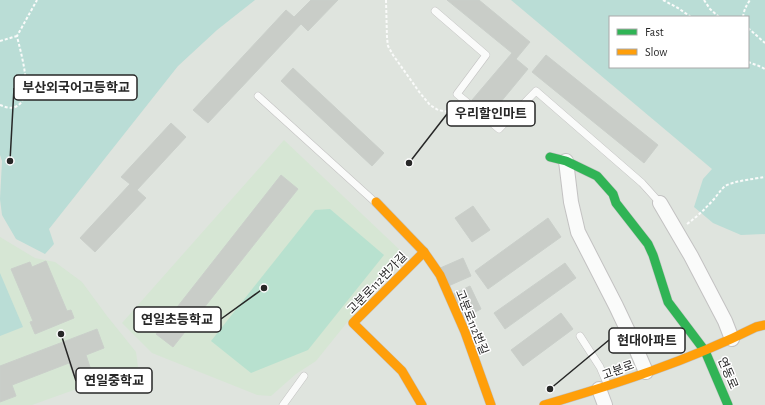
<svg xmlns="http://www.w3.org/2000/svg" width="765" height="405" viewBox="0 0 765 405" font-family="'Alegreya Sans','Noto Sans KR',sans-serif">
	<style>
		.education { fill: #d6e6d4 }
		.green { fill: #baddd6; fill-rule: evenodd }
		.pitch { fill: #b8e1cf }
		.building { fill: #c9cdc8; stroke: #cacfca }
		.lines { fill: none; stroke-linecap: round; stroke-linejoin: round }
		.lane-casing { stroke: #c3c2c2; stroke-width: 8 }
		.street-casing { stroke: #c3c2c2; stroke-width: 16 }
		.fast-casing { stroke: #c3c2c2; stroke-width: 10 }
		.slow-casing { stroke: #c3c2c2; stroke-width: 10 }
		.path { stroke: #fafbfa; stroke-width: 2; stroke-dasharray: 3 2; stroke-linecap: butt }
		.lane { stroke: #fafbfa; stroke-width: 7 }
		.street { stroke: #fafbfa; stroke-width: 14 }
		.fast { stroke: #30b455; stroke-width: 9 }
		.slow { stroke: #ff9f0a; stroke-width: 9 }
		.labels { text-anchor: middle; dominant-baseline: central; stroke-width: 3; stroke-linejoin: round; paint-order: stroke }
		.street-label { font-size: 12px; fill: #272727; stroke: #fff }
		.leader { fill: none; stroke: #272727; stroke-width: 1.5 }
		.callout-dot { fill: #272727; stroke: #fff; stroke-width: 1.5 }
		.callout { fill: #fff; stroke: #272727; stroke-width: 1.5 }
		.callout-label { font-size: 13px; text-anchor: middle; font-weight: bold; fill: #272727 }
	</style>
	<rect width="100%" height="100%" fill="#dfe4de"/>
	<g class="education">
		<path d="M284,140L403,253L316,361L296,374L271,396L257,395L152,353L122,323Z"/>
		<path d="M0,237L35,258L55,262L82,282L107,316L136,352L138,367L32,405H0Z"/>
	</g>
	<g class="green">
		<path d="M0,0H255L217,30L178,66L49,229L54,244L45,254L16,239L2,215L0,199L2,161L0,155Z"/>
		<path d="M511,0H765V234L741,235L713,223L694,207L703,179L712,169ZM610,17H748V67H610Z"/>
		<path d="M0,273L23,327L0,336Z"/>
	</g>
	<path class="pitch" d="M330,209L384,255L308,350L251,373L211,341L315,210Z"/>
	<g class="building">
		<path d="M311,0H338L308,31L301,24L208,123L193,110L286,10L294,17Z"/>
		<path d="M447,0H479L530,42L516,59L528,69L490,115L472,100L512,53Z"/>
		<path d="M546,55L658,145L644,163L532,72Z"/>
		<path d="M293,68L384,153L372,166L281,81Z"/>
		<path d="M171,123L186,137L137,190L146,198L95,252L80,238L130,184L121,177Z"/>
		<path d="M281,175L298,189L173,347L156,334Z"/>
		<path d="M473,206L490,230L472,242L455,218Z"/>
		<path d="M548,218L561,237L488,289L475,271Z"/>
		<path d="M463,258L471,276L446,287L438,269Z"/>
		<path d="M46,261L67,311L71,310L74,318L35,334L30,322L33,321L11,269L30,262L32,267Z"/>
		<path d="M565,263L576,278L505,329L494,313Z"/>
		<path d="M470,286L481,309L461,319L449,296Z"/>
		<path d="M561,313L573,329L523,366L511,350Z"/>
		<path d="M97,329L104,348L86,355L91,370L74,376L69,363L12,385L16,396L0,402V366Z"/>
	</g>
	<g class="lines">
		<defs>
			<g id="lane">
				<path d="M435,11L486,55L457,94L499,129L536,91L642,183L660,203"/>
				<path d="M258,96L375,202"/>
				<path d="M580,336L600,367L608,386"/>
				<path d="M283,405L304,376"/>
			</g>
			<g id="street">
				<path d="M566,161L571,202L578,232L616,306L634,344L646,372"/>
				<path d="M660,203L691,256L725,321L732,339"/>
				<path d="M599,389L605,405"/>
			</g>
			<path id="fast" d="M550,157L566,161L597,176L613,194L616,203L648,244L653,255L668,302L705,351L728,405"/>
			<g id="slow">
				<path d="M376,202L424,252L440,275L465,332L491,405"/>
				<path d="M422,405L402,371L353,323L424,252"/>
				<path d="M544,405C616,384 688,361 756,327L765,325"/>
			</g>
		</defs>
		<use href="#lane" class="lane-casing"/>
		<use href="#street" class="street-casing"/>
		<use href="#fast" class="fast-casing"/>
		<use href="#slow" class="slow-casing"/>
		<g class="path">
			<path d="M386,0L387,38L388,46L393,55L420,93L430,105L438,110L464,115L467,114"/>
			<path d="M663,0L678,8L691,17"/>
			<path d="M704,0L710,9L719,17"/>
			<path d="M743,17C744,10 746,6 750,0"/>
			<path d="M748,28L765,43"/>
			<path d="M0,41L17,36"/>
			<path d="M748,62L759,66L765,69"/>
			<path d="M0,105C5,107 11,109 15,107C36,99 20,51 17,36L37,0"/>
			<path d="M687,224C698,216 706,208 715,198C718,194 721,190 725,186C734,181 754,179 765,177"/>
		</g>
		<use href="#lane" class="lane"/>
		<use href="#street" class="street"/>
		<use href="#fast" class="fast"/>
		<use href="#slow" class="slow"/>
	</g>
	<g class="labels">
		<g class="street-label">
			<text transform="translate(377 283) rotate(-46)">고분로112번가길</text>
			<text transform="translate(472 322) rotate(68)">고분로112번길</text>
			<text transform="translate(618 370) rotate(-20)">고분로</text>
			<text transform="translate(728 373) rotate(67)">연동로</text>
		</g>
	</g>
	<path class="leader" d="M10 161L14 88M409 163L447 114M264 288L221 319M550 389L609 340M61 334L76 381"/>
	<g class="callout-dot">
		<circle cx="10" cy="161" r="4"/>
		<circle cx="409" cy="163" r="4"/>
		<circle cx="264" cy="288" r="4"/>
		<circle cx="550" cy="389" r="4"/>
		<circle cx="61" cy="334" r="4"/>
	</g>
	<g class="callout">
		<rect x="14" y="75" width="123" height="25" rx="4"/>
		<rect x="447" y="101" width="88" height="25" rx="4"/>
		<rect x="134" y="307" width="87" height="25" rx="4"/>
		<rect x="609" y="328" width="76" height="25" rx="4"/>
		<rect x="76" y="368" width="76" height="25" rx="4"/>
	</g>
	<g class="callout-label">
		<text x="76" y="92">부산외국어고등학교</text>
		<text x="491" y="118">우리할인마트</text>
		<text x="177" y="324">연일초등학교</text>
		<text x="647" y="345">현대아파트</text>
		<text x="114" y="385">연일중학교</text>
	</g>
	<rect x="609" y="16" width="140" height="52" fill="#ffffff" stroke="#a9a9a9"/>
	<rect x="617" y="29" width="20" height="6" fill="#30b455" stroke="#a9a9a9"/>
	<text x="645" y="36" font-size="12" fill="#272727">Fast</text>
	<rect x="617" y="49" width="20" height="6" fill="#ff9f0a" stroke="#a9a9a9"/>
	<text x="645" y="56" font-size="12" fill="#272727">Slow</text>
</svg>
